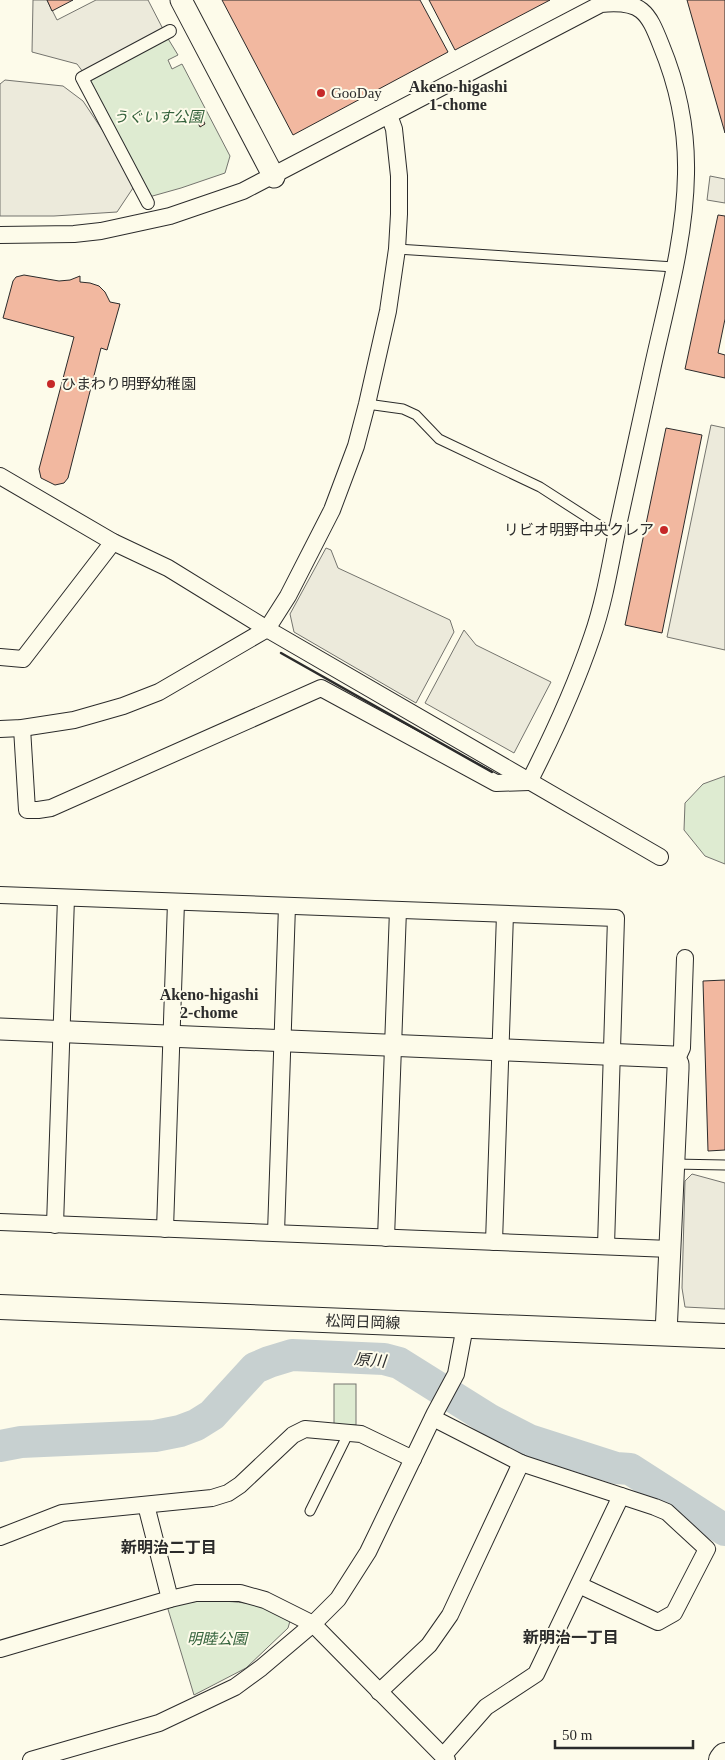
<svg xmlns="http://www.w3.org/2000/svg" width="725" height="1760" viewBox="0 0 725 1760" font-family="'Times New Roman','Noto Sans JP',serif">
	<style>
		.green { fill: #deebd1; stroke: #74746e }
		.parking { fill: #eceadb; stroke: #74746e }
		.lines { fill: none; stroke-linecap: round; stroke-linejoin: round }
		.river { stroke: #c7d0d0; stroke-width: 32 }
		.building { fill: #f2b8a0; stroke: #2b2b2b }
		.service-casing { stroke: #2b2b2b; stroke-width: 11 }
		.pedestrian-casing { stroke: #2b2b2b; stroke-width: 14 }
		.minor-casing { stroke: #2b2b2b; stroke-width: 18 }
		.tertiary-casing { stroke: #2b2b2b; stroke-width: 23 }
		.secondary-casing { stroke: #2b2b2b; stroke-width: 26 }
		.primary-casing { stroke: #2b2b2b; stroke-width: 28 }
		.service { stroke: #fdfbea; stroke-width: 9 }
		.pedestrian { stroke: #fdfbea; stroke-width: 12 }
		.minor { stroke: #fdfbea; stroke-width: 16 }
		.tertiary { stroke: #fdfbea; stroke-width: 21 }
		.secondary { stroke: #fdfbea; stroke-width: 24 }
		.primary { stroke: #fdfbea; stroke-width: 26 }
		.wall { stroke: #2b2b2b; stroke-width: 2.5 }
		.poi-dot { fill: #c62828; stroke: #fdfbea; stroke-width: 2 }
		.labels { text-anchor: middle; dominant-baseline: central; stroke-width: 4; stroke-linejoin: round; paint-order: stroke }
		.poi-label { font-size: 15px; fill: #2b2b2b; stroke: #fdfbea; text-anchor: start }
		.park-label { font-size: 15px; font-style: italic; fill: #34623c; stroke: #fdfbea }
		.street-label { font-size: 15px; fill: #2b2b2b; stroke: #fdfbea }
		.neighbourhood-label { font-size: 16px; font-weight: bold; fill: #2b2b2b; stroke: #fdfbea }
		.water-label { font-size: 16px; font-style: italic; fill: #2b2b2b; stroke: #fdfbea }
	</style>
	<rect width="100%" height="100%" fill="#fdfbea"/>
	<g class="green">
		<path d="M167,37L178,55L168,60L172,69L182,64L230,156L225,173L181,188L149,197L87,79Z"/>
		<path d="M725,776V864L705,856L684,830L685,803L703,784Z"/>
		<rect x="334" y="1384" width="22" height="41"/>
		<path d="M205,1600C231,1602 271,1601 290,1621L288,1628L246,1668L194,1695L167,1606Z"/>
	</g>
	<g class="parking">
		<path d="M33,0H47L57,20L96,0H148L164,31L83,72L77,64L32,52Z"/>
		<path d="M5,80L63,86L83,101L111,143L135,185L117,212L54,216H0V84Z"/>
		<path d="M710,176L725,179V203L707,200Z"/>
		<path d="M711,425L725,428V650L667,637Z"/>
		<path d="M326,548L331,550L338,568L450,620L454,632L416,703L294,632L290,614Z"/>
		<path d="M464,630L476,645L551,682L514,753L425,703Z"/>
		<path d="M692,1174L725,1183V1309L685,1307L682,1288L685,1181Z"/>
	</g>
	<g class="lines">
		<path class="river" d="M0,1446L21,1442L155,1436L180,1431L196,1425L212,1415L255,1368L269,1362L292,1355L384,1359L399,1363L490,1420L529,1440L616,1468L630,1469L725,1530"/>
	</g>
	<g class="building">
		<path d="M47,0H73L52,11Z"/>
		<path d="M222,0H420L448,52L293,135Z"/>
		<path d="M429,0H550L455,50Z"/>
		<path d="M687,0H725V133Z"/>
		<path d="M200,114L205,124L200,127L195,117Z"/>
		<path d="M718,215L725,216V319L718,353L725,355V378L685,369Z"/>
		<path d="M24,275L59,281L70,280L80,276V282L90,283L99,286L105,292L110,302L120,304L107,350L101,348L68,478L64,483L55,485L41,478L39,469L74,337L3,318L13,281L16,277Z"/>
		<path d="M666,428L702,435L662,633L625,625Z"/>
		<path d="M725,980V1150L708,1151L703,981Z"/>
	</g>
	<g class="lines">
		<defs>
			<g id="service">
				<path d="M397,249L674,267"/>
				<path d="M367,404L403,409L416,415L439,439L540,487L616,536"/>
				<path d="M673,1164L725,1165"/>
				<path d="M310,1511L349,1432"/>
			</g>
			<path id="pedestrian" d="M148,203L82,78L170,31"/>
			<g id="minor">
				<path d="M0,235L74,234L101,231L170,216L243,191L601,4C642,0 648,12 661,45C678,86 687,128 686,174C685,243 664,312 650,379C640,426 629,474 619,521C611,560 605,600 592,637C575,687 553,735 529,782"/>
				<path d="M0,476L113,542L168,568L267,629L660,857"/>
				<path d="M0,657L23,659L113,542"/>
				<path d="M22,728L27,810H38L51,808L321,688L496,783L529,782"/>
				<path d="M0,729L22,728L74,720L123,706L159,692L267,629L288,596L332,510L356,446L367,404L388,311L397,249L399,214V176L394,129L389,115"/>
				<path d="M0,895L616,918L606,1246"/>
				<path d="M676,1061L682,1048L685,958"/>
				<path d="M0,1222L670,1249"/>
				<path d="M55,1225L66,898"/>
				<path d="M165,1229L176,902"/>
				<path d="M276,1233L287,906"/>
				<path d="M386,1238L398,910"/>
				<path d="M494,1242L505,914"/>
				<path d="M433,1418L521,1463L655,1507L667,1512L707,1549L674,1613L658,1622L579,1585"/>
				<path d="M146,1505L170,1599"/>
				<path d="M0,1537L62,1513L212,1498L228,1493L240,1485L293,1435L305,1429L361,1434L413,1459"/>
				<path d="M0,1649L170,1599L196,1593H240L265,1600L313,1624L447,1760"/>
				<path d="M379,1692L429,1645L450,1615L521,1463"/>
				<path d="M443,1756L486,1707L536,1674L621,1496"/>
				<path d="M31,1760L159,1723L235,1687L261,1668L313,1624L338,1599L368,1552L435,1413L456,1374L465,1326"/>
			</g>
			<g id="tertiary">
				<path d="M181,0L274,177"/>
				<path d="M0,1029L674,1057L678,1064V1069L666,1334"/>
			</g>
			<path id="secondary" d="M0,1307L725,1336"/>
			<path id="primary" d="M722,1760L725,1756"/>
		</defs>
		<use href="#service" class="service-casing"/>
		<use href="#pedestrian" class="pedestrian-casing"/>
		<use href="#minor" class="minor-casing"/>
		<use href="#tertiary" class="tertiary-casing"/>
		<use href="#secondary" class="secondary-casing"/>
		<use href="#primary" class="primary-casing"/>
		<use href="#service" class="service"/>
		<use href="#pedestrian" class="pedestrian"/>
		<use href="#minor" class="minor"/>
		<use href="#tertiary" class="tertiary"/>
		<use href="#secondary" class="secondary"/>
		<use href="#primary" class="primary"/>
		<path class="wall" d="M281,653L492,772"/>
	</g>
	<g class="poi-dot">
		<circle cx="321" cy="93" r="5"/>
		<circle cx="51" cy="384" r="5"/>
		<circle cx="664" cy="530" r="5"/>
	</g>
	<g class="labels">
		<g class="poi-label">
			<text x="331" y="93">GooDay</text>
			<text x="61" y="384">ひまわり明野幼稚園</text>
			<text x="654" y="530" text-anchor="end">リビオ明野中央クレア</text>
		</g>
		<g class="park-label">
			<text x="158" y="117">うぐいす公園</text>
			<text x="217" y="1639">明睦公園</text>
		</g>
		<g class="street-label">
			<text transform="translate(363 1322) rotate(2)">松岡日岡線</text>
		</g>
		<g class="neighbourhood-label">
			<text x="458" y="86">Akeno-higashi<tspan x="458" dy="18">1-chome</tspan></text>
			<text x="209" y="994">Akeno-higashi<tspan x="209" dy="18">2-chome</tspan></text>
			<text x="169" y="1547">新明治二丁目</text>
			<text x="571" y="1637">新明治一丁目</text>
		</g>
		<g class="water-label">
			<text transform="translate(370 1360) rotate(5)">原川</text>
		</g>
	</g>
	<path d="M555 1740v8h138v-8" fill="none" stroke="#2b2b2b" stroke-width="2.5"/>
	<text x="562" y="1740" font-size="15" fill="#2b2b2b" stroke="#fdfbea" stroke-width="4" paint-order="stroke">50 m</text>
</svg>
